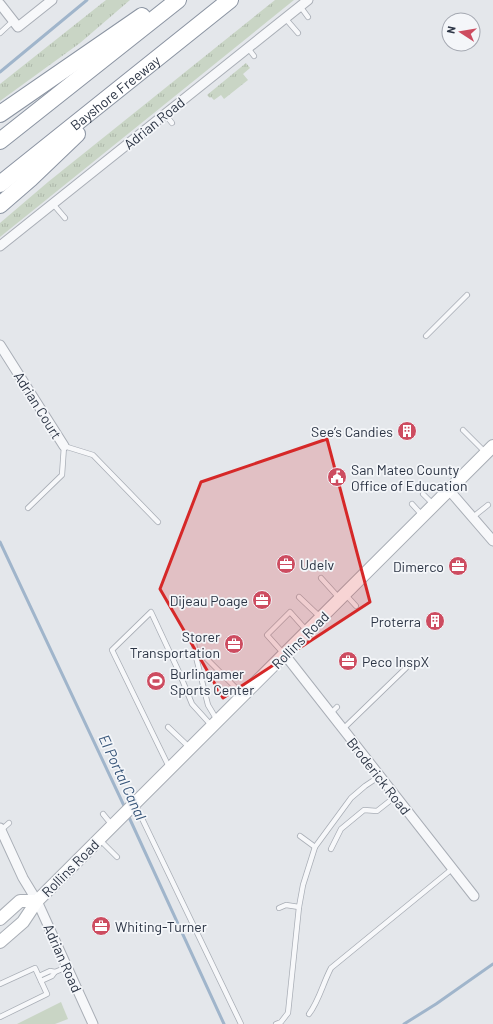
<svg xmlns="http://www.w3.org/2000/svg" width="493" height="1024" viewBox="0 0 493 1024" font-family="Barlow,sans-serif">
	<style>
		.grass { fill: url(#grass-tufts) }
		.green { fill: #c9d5c5 }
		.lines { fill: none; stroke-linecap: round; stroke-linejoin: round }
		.stream { stroke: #a0b5cb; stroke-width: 3 }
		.service-casing { stroke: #a9aeb6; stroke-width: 6 }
		.minor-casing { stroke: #a9aeb6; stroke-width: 11 }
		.secondary-casing { stroke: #a9aeb6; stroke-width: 14 }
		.motorway-casing { stroke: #8b94a2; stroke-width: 18 }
		.service { stroke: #f7f8fa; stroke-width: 4.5 }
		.minor { stroke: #f7f8fa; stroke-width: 9 }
		.secondary { stroke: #fff; stroke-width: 12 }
		.motorway { stroke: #fff; stroke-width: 16 }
		.marked { fill: #d62828; fill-opacity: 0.2; stroke: #d62828; stroke-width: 3; stroke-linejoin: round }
		.labels { text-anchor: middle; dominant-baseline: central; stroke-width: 3.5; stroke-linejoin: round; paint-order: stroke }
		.street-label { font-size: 14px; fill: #2b3444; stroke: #f4f6f9 }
		.poi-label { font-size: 14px; fill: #2b3444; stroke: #f4f6f9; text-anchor: end }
		.water-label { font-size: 15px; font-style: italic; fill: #365478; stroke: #f4f6f9 }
	</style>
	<defs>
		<pattern id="grass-tufts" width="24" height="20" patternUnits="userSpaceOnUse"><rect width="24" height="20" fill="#c9d5c5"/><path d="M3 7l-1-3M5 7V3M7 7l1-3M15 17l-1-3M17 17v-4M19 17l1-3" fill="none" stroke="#adb7aa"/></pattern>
	</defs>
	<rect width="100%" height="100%" fill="#e4e7eb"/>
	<g class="grass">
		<path d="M106,0H130L80,43L0,101V84Z"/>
		<path d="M275,0H294L0,237V223L48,182Z"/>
		<path d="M246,63L250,68L243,74L248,80L224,99L221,95L214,100L211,97L210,98L207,95Z"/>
	</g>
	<path class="green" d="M61,1002L68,1019L55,1024H17Z"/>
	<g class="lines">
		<g class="stream">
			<path d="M0,72L87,0"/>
			<path d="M0,542L126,810"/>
			<path d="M128,815L224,1024"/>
			<path d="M404,1024L436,1004L493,964"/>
		</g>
		<defs>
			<g id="service">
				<path d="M300,6L308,17"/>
				<path d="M285,18L298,33"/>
				<path d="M0,33L13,21"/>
				<path d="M248,48L254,56"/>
				<path d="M165,114L172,123"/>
				<path d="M53,204L65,218"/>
				<path d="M426,336L467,295"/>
				<path d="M463,430L486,453"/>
				<path d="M423,494L434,505"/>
				<path d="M412,504L422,515"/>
				<path d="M28,508L62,475L64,446L93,455L158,522"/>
				<path d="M473,517L488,505"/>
				<path d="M321,578L340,599"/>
				<path d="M345,594L356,606"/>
				<path d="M299,597L320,617"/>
				<path d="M194,643L196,657L208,705L217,720"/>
				<path d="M195,649L200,652L243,695"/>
				<path d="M284,654L267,635L290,612L307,631"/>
				<path d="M331,713L337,707"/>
				<path d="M168,727L190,748"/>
				<path d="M343,729L406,668"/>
				<path d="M169,767L112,650L151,612L179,672L192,704L211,725"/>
				<path d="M135,804L241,1024"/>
				<path d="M103,814L112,825"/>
				<path d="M1,830L9,823"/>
				<path d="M300,836L315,847"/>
				<path d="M100,840L117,857"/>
				<path d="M331,849L341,829L364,810L377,811L396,796"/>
				<path d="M279,908L286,905L299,907"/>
				<path d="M55,972L67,967"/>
				<path d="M39,976L50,971L55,972L52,976L41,981"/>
				<path d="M0,984L35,968L47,994L0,1017"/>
				<path d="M309,1014C319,1001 323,983 331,968L452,869"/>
				<path d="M276,1024L281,1022L288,1013L299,907L303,885L315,847L351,798L365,786L380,776"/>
			</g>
			<g id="minor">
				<path d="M0,4L18,27L52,0"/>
				<path d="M0,246L308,0"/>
				<path d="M0,345L64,446"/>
				<path d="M449,490L493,541"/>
				<path d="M285,655L474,896"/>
				<path d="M0,828L23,878L37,901L93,1024"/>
			</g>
			<g id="secondary">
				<path d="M0,919L20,901H37"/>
				<path d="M0,942L23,922L37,901L493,446"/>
			</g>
			<g id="motorway">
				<path d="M0,114L142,16"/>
				<path d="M0,141L178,0"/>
				<path id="s1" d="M0,184L230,0"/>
				<path d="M0,205L30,179L77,134"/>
			</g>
		</defs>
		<use href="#service" class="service-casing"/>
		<use href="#minor" class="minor-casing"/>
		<use href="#secondary" class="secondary-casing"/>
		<use href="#motorway" class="motorway-casing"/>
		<use href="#service" class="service"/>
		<use href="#minor" class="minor"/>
		<use href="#secondary" class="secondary"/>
		<use href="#motorway" class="motorway"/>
	</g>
	<path class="marked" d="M327,439L370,602L223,698L160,589L201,482Z"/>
	<defs>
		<symbol id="building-disc" viewBox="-11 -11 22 22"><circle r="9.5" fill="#cd4c60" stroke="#f4f6f9"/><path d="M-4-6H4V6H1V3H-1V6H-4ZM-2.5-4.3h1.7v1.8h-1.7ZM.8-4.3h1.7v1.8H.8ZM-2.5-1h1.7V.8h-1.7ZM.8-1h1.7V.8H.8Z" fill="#fff"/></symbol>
		<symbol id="civic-disc" viewBox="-11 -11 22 22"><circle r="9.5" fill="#cd4c60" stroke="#f4f6f9"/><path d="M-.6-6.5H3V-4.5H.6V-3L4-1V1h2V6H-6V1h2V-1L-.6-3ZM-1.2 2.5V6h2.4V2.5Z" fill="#fff"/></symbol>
		<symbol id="office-disc" viewBox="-11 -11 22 22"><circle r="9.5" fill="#cd4c60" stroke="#f4f6f9"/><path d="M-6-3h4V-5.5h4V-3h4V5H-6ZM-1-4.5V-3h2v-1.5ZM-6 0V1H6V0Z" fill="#fff"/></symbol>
		<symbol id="stadium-disc" viewBox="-11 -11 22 22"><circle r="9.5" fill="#cd4c60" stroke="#f4f6f9"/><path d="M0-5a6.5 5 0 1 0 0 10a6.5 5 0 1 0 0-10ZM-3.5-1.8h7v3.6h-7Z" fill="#fff"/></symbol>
	</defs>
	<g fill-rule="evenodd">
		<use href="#building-disc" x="396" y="420" width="22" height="22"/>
		<use href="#civic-disc" x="326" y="466" width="22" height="22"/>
		<use href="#office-disc" x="275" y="553" width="22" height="22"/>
		<use href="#office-disc" x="447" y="555" width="22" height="22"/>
		<use href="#office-disc" x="251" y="589" width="22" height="22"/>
		<use href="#building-disc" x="424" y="610" width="22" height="22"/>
		<use href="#office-disc" x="223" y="633" width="22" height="22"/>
		<use href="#office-disc" x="337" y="650" width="22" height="22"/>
		<use href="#stadium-disc" x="145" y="670" width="22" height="22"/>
		<use href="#office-disc" x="90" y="915" width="22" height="22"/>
	</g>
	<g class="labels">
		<g class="street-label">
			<text stroke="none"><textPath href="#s1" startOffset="147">Bayshore Freeway</textPath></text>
			<text transform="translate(154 123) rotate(-39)">Adrian Road</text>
			<text transform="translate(38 405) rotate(58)">Adrian Court</text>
			<text transform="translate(300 640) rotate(-45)">Rollins Road</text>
			<text transform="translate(379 776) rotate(52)">Broderick Road</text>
			<text transform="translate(70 868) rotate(-45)">Rollins Road</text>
			<text transform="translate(63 958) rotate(66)">Adrian Road</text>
		</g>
		<g class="poi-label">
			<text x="393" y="431">See’s Candies</text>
			<text x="351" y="469" text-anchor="start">San Mateo County<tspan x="351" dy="16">Office of Education</tspan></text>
			<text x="300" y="564" text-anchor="start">Udelv</text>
			<text x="444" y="566">Dimerco</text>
			<text x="248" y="600">Dijeau Poage</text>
			<text x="421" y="621">Proterra</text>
			<text x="220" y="636">Storer<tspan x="220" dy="16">Transportation</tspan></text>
			<text x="362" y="661" text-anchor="start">Peco InspX</text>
			<text x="170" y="673" text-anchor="start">Burlingamer<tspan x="170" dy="16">Sports Center</tspan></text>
			<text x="115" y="926" text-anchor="start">Whiting-Turner</text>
		</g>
		<g class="water-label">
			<text transform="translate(123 777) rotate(65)">El Portal Canal</text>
		</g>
	</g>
	<g transform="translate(461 32) rotate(282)"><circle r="19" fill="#f4f6f9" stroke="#a4a8b1"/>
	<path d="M0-3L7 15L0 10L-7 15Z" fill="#cd4c60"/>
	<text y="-6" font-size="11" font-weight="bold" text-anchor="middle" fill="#2b3444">N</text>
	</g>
</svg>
